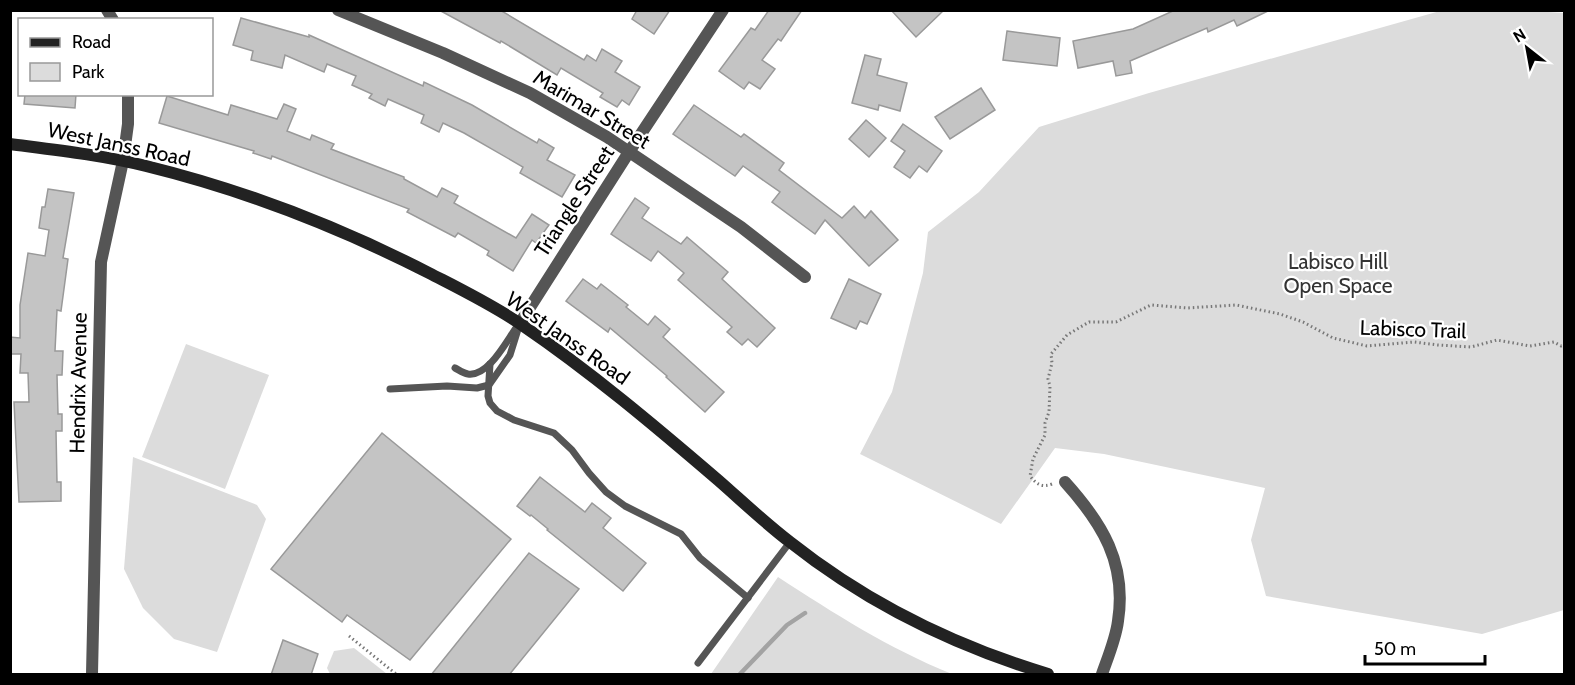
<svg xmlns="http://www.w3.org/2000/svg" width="1575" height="685" viewBox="0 0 1575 685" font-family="Cabin,sans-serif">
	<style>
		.green { fill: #dcdcdc }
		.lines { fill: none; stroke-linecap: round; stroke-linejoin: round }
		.stream { stroke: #a3a3a3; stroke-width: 4.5 }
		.building { fill: #c4c4c4; stroke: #999; stroke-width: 1.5 }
		.path { stroke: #777; stroke-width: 3; stroke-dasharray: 1.5 3; stroke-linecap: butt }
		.lane { stroke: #555; stroke-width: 7 }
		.street { stroke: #555; stroke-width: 12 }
		.secondary { stroke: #222; stroke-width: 12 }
		.labels { text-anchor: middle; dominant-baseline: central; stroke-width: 4.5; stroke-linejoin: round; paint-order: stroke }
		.street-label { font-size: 21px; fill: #000; stroke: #fff }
		.park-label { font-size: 21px; fill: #333; stroke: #fff }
	</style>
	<rect width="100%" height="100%" fill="#fff"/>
	<g class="green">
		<path d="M1532,11L1564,13V610L1482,634L1266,596L1251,540L1265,488L1104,454L1055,448L1001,524L860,454L892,392L923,273L928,232L979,192L1039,127L1149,93L1440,11Z"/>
		<path d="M186,344L269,375L225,489L142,457Z"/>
		<path d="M133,457L257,505L266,519L217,652L174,639L143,608L124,569Z"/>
		<path d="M778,577C835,614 888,648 952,674H711Z"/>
		<path d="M354,648L387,674H330L327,668L334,651Z"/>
	</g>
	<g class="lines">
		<path class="stream" d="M740,674L787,625L805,613"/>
	</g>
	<g class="building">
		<path d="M439,10H500L584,60L587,55L596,61L602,49L622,61L615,72L640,87L629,105L622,100L617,107L600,97L603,93L561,68L557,75L501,41L500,43Z"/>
		<path d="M637,10H670L654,34L632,19Z"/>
		<path d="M769,10H802L781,41L778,39L762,60L775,69L760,89L749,82L744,89L719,71L751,28L755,30Z"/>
		<path d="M891,10H944L916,37Z"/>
		<path d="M1175,10H1270L1237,26L1234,20L1208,32L1207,28L1130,61L1132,73L1116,76L1113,61L1078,68L1073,41L1133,29Z"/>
		<path d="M241,18L309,37V35L423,86L424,82L472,105L537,143L539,139L554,148L547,160L575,175L562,197L520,173L523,167L464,133L443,123L439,132L421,123L424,115L388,99L385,106L369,98L372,94L352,85L356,76L327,64L324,72L285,55L282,68L251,60L253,51L233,45Z"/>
		<path d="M1007,31L1060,38L1057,66L1003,60Z"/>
		<path d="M865,55L881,59L877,75L907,83L900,111L879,105L878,110L852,103Z"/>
		<path d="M981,88L995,110L950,139L935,117Z"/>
		<path d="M25,94H76L75,108L24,104Z"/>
		<path d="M167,96L228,115L231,105L277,119L284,104L296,109L287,131L310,140L312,135L334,144L331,149L404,177V179L437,197L442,188L458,196L454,203L516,238L532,214L549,225L536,243L532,240L513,271L487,255L489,251L458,233L455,237L407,212L409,209L272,156L271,159L253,153L254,151L159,123Z"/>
		<path d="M694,105L741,137L744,134L784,163L779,170L842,218L854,206L865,218L871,211L898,240L869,266L825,220L815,234L772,202L780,192L743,166L735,176L673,134Z"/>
		<path d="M866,120L886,138L869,157L849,139Z"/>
		<path d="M903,124L942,151L927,172L919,166L910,178L894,167L905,151L891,141Z"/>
		<path d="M48,189L74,193L63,258L68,259L61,311L57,310L55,351H63L62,375H57L58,414H62V431H56L57,482H61V501L19,502L14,402H29L28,373H20L21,354H10V337L20,338V305L28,253L45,256L49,230L39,228L42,207H45Z"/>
		<path d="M635,198L649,208L642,218L681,244L687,237L728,272L722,279L775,328L757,347L748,339L742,345L727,332L732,327L678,280L684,273L658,251L651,261L611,234Z"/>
		<path d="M583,279L597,289L601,284L628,305L626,307L648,325L655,316L670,329L663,337L724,392L705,412L666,377L667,376L610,328L608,332L566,301Z"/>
		<path d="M849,279L881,294L867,324L860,321L856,329L831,318Z"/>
		<path d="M382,433L511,539L410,660L347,615L342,622L271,569Z"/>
		<path d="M540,477L585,512L592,503L611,518L603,528L646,563L623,591L547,530L548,529L531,515L530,516L517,506Z"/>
		<path d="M529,553L579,589L509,675H431Z"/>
		<path d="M283,640L318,654L311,675H271Z"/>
	</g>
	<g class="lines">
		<g class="path">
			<path d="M1052,484C1042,488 1036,484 1030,476L1033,459L1045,435V423L1049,412L1050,386L1048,379L1052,363L1051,354L1067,335L1089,322H1116L1151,305L1187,308L1236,305L1280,314L1303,322L1333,338L1367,346L1414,342L1438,345L1471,347L1497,340L1530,346L1554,342L1561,346L1564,345"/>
			<path d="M349,636L396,674"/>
		</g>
		<g class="lane">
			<path d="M490,364L488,396L490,403L497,411L514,420L554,433L572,450L589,473L606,492L625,506L681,534L700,558L748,598"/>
			<path d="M455,368C459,370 463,373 468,374C488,377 506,342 516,328"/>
			<path d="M390,389L447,386L477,388L489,385L510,355L520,323"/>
			<path d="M698,663L790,542"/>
		</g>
		<g class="street">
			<path d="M107,10L113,20"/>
			<path d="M338,10L443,53L530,93L607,137L741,227L805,277"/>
			<path d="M520,323L629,152L723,10"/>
			<path d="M1065,482C1102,523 1127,563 1118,621C1116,638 1108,657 1102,674"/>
			<path d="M92,674L101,262L123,161L128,124V94"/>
		</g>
		<path class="secondary" d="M10,144C56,150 101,155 146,166C244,190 339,227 429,273C460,289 493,305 522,325C591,372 655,426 718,480C742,501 765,523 790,542C867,603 955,646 1048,674"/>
	</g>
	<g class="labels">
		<g class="street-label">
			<text transform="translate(592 109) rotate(31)">Marimar Street</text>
			<text transform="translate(119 144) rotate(12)">West Janss Road</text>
			<text transform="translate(574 201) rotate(-57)">Triangle Street</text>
			<text transform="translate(1413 329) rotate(2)">Labisco Trail</text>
			<text transform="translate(568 338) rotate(35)">West Janss Road</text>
			<text transform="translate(78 383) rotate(-89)">Hendrix Avenue</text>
		</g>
		<g class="park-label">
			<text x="1338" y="261">Labisco Hill<tspan x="1338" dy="24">Open Space</tspan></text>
		</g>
	</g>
	<rect width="1575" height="685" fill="none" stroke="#000000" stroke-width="24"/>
	<rect x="18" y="18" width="195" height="78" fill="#ffffff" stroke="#999999" stroke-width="1.5"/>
	<rect x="30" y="38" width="30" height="9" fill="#222222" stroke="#999999" stroke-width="1.5"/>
	<text x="72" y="48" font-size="18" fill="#000000">Road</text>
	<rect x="30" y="63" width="30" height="18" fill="#dcdcdc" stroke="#999999" stroke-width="1.5"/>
	<text x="72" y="78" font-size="18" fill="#000000">Park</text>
	<g transform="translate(1527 48) rotate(329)" stroke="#ffffff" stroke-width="4.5" paint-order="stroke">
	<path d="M0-4.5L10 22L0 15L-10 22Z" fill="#000000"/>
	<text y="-9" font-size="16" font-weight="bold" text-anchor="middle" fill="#000000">N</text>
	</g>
	<path d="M1365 655v9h120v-9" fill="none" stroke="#000000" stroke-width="3"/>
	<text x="1374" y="655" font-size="18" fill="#000000" stroke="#ffffff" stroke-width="4.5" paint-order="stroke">50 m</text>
</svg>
